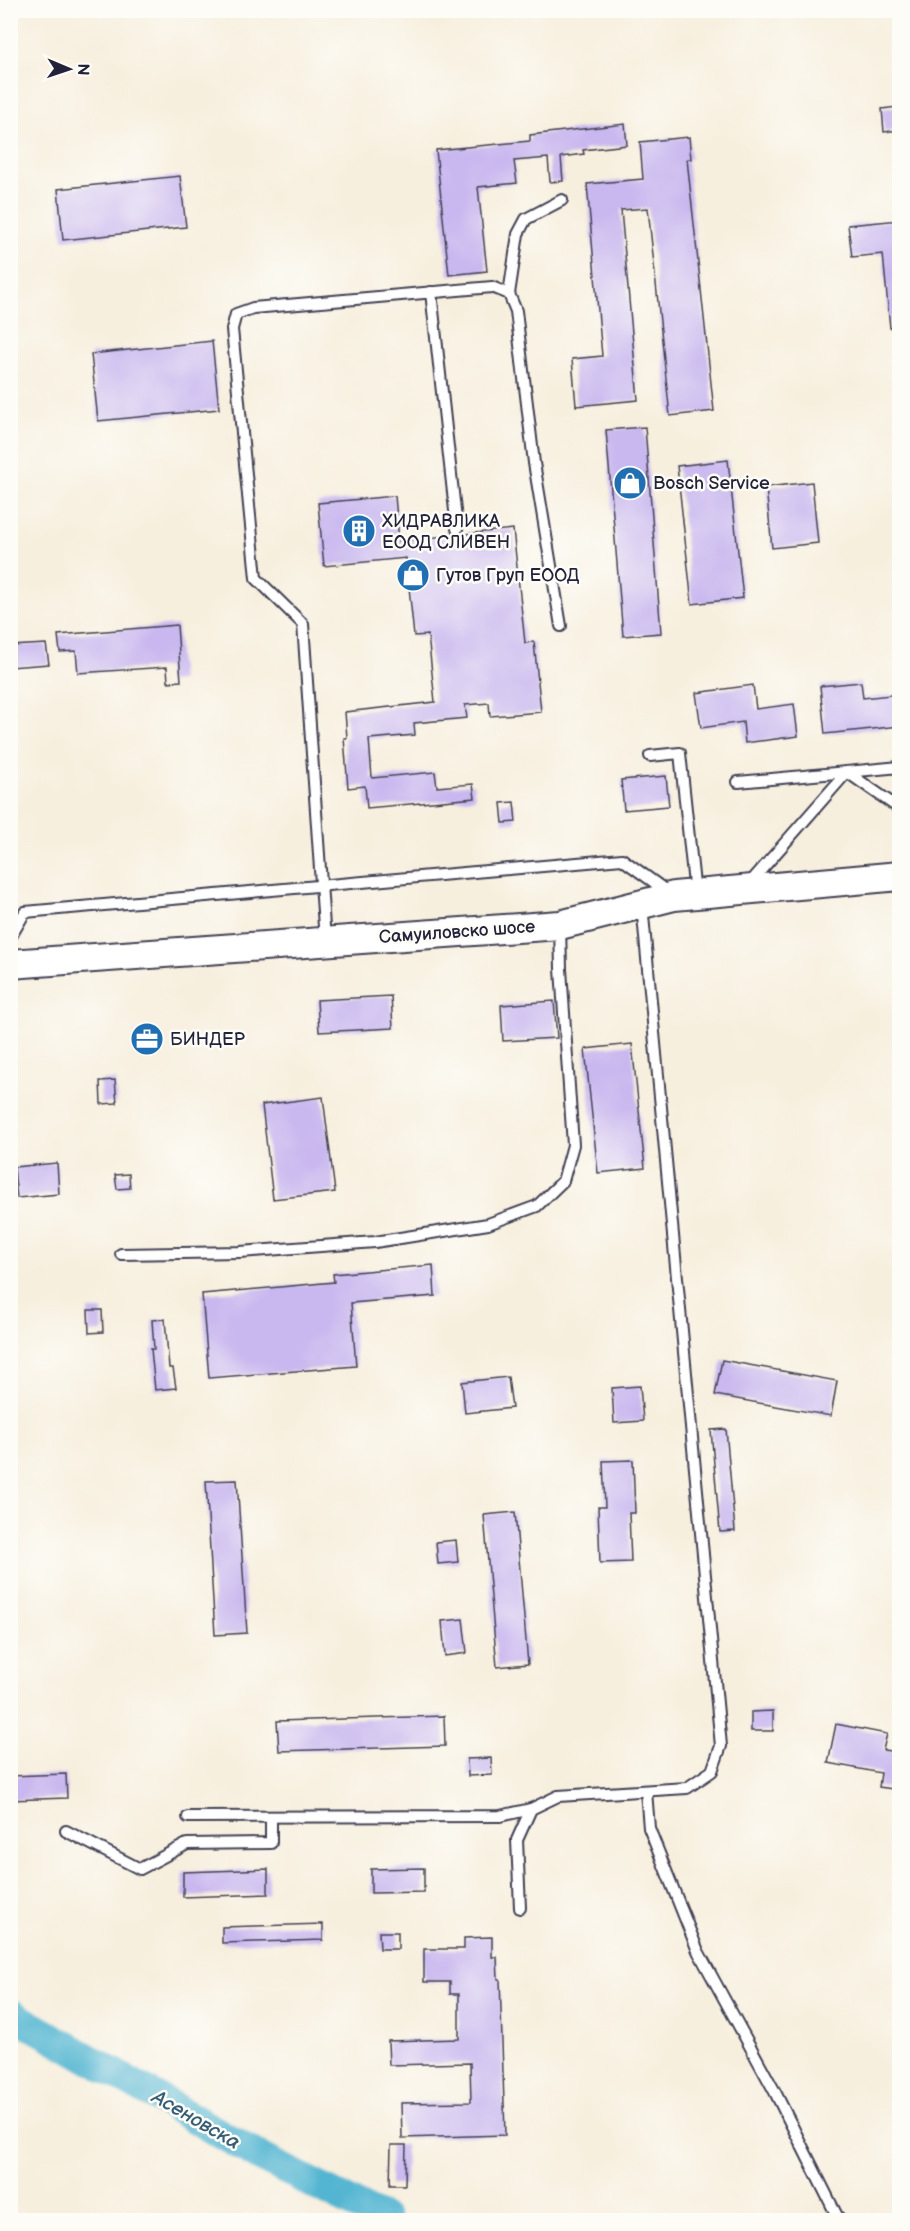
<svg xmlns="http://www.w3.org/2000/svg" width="910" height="2231" viewBox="0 0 910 2231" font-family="'Balsamiq Sans',sans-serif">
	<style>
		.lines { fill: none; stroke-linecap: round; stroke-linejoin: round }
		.river { stroke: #53b5d1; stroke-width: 30 }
		.building { fill: #c9b8ef }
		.lane-casing { stroke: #424153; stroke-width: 14 }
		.secondary-casing { stroke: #424153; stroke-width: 32 }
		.lane { stroke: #fff; stroke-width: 10 }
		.secondary { stroke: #fff; stroke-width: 28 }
		.labels { text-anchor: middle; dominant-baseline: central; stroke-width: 5; stroke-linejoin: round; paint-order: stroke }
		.poi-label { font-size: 18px; fill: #22223b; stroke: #fdfcf7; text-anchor: start }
		.street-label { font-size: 18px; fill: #22223b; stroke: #fdfcf7 }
		.water-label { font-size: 20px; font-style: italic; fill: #365d77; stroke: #fdfcf7 }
	</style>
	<rect width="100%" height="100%" fill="#fdfcf7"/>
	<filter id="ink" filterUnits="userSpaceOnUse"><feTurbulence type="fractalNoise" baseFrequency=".0167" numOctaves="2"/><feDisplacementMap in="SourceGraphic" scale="12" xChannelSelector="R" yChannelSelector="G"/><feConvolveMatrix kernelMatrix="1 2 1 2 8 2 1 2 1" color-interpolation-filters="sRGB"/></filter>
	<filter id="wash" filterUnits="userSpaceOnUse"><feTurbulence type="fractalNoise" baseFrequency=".008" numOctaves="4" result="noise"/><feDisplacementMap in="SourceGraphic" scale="24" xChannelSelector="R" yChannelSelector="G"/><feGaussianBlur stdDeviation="1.35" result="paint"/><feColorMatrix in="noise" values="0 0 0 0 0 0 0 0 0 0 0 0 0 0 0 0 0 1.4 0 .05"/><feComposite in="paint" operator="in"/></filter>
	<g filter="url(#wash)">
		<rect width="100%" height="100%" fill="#f7efde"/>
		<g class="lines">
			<path class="river" d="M10,2013L266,2160L385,2220"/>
		</g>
		<g id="blocks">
			<g class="building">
				<path d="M897,107L899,130L884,132L882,109Z"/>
				<path d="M625,124L627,145L583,150L584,154L561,157L563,181L550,182L548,158L514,161L517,183L478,187L487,271L449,275L436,150L530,141V135Z"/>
				<path d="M689,137L691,159H687L714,411L670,416L648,208L621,210L638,400L576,406L572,359L602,356L587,184L643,179L640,142Z"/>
				<path d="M180,176L186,227L63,240L58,189Z"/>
				<path d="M900,220V327L890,328L883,254L852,257L848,225Z"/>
				<path d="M212,341L219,409L98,421L91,354Z"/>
				<path d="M645,427L661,633L623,636L606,430Z"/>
				<path d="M728,460L743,598L692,604L677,466Z"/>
				<path d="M812,482L818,543L772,548L766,487Z"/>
				<path d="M395,496L399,541L513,529L525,643L534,642L541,712L490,716L489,703L465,705L467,718L414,723L415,735L369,739L372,778L435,772L437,787L473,784L475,798L367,808L365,786L348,788L344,738H347L345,712L435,702L428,635L414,636L406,558L324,566L318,503Z"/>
				<path d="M177,625L181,681L168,682L167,667L78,673L76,651L60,652L58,635Z"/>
				<path d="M46,644L49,664L10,667V646Z"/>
				<path d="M861,682L863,698L900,694V726L825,734L820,686Z"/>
				<path d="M753,685L756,709L794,704L798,736L745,743L743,722L701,728L696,693Z"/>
				<path d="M666,776L669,806L624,810L621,780Z"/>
				<path d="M514,802L516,822L503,823L501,803Z"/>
				<path d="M391,996L393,1028L319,1032L317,1000Z"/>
				<path d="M554,1001L557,1038L503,1041L501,1005Z"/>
				<path d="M632,1044L645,1168L598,1173L585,1049Z"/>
				<path d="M115,1080L117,1103L101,1104L100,1081Z"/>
				<path d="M323,1097L335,1192L273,1199L262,1105Z"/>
				<path d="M57,1163L59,1194L17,1198L14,1167Z"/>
				<path d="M129,1174L130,1188L117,1189L115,1175Z"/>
				<path d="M433,1265L435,1296L351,1303L356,1366L209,1378L202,1294L334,1282L333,1274Z"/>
				<path d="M88,1310H102L103,1332L89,1333Z"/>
				<path d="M165,1319L169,1368H173L176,1388L155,1390L151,1349H154L152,1320Z"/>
				<path d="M722,1360L837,1381L831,1416L715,1395Z"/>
				<path d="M508,1377L512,1408L465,1413L462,1382Z"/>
				<path d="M640,1386L643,1421L614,1423L612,1388Z"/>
				<path d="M726,1429L735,1531L720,1532L711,1430Z"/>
				<path d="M633,1460L635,1513H629L631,1562L600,1563L598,1507H605L603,1461Z"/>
				<path d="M237,1480L247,1633L215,1635L206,1481Z"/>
				<path d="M515,1512L528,1664L497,1667L484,1515Z"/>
				<path d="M456,1540L458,1562L438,1564L436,1542Z"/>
				<path d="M463,1619L467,1653L445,1656L442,1621Z"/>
				<path d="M773,1711V1731H751V1712Z"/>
				<path d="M444,1716L445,1746L279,1751L277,1721Z"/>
				<path d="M836,1724L887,1734L883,1750L900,1752V1790L879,1787L881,1773L828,1763Z"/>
				<path d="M491,1758L492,1775L468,1776L467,1759Z"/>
				<path d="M66,1774L67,1798L10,1800V1776Z"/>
				<path d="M424,1868V1892L371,1893V1869Z"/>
				<path d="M268,1869V1894L183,1897V1872Z"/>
				<path d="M323,1924V1940L222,1943V1927Z"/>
				<path d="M379,1932H398V1949H380Z"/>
				<path d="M492,1937V1957H497L498,1979H500L505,2135L402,2138L401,2103L471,2102L470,2063L389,2065L388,2041L459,2039V1994H450V1982H424V1949H464V1938Z"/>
				<path d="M391,2145H406L405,2185H390Z"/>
			</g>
		</g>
	</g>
	<g filter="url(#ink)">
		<use href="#blocks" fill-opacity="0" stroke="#424153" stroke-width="1.5"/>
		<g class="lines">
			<defs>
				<g id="lane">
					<path d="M431,292L457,529"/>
					<path d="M509,294L518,234L526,219L562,200"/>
					<path d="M650,756L680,753L695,894"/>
					<path d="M738,782L900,767"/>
					<path d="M748,885L847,772L900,809"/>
					<path d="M10,938L25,912L622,859L669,893"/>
					<path d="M325,941L303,624L256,578L232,329L236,314L253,308L492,287L509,294L516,311L534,463L561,626"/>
					<path d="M121,1254L240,1252L375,1242L488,1224L537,1206L563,1181L573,1145L561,969L560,925"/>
					<path d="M646,1791L649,1828L698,1951L775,2092L837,2216L841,2220"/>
					<path d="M188,1817L500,1816L531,1809"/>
					<path d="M66,1831L140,1869L187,1844L271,1843V1817"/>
					<path d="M520,1908L517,1840L531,1809L558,1796L687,1788L712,1771L721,1746L642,905"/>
				</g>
				<path id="secondary" d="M10,964L560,925L674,896L900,876"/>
			</defs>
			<use href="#lane" class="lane-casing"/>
			<use href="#secondary" class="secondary-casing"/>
			<use href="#lane" class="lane"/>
			<use href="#secondary" class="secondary"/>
		</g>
	</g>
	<defs>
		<symbol id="shop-disc" viewBox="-11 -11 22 22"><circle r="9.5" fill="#1f6fb2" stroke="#fdfcf7"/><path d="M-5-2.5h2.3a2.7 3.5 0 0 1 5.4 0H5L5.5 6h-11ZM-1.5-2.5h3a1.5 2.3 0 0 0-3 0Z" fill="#fff"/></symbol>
		<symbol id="building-disc" viewBox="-11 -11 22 22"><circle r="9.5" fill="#1f6fb2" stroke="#fdfcf7"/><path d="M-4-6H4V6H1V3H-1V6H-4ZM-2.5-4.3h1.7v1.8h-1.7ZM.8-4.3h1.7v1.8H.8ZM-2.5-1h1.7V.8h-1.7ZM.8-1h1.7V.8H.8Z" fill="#fff"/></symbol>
		<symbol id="office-disc" viewBox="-11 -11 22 22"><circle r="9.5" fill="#1f6fb2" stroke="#fdfcf7"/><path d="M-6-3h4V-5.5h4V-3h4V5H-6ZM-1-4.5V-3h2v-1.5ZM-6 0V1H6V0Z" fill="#fff"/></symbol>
	</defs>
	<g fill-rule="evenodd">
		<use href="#shop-disc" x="611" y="464" width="38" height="38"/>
		<use href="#building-disc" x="340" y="512" width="38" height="38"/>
		<use href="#shop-disc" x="394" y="556" width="38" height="38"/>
		<use href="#office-disc" x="128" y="1020" width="38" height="38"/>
	</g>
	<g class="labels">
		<g class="poi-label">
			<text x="653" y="483">Bosch Service</text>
			<text x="382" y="521">ХИДРАВЛИКА<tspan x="382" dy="21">ЕООД СЛИВЕН</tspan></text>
			<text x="436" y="575">Гутов Груп ЕООД</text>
			<text x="170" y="1039">БИНДЕР</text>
		</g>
		<g class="street-label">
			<text transform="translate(457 932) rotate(-4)">Самуиловско шосе</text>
		</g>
		<g class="water-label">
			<text transform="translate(196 2120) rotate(30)">Асеновска</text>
		</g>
	</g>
	<rect width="910" height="2231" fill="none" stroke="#fdfcf7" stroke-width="36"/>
	<g transform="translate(69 69) rotate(92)" stroke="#fdfcf7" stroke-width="4.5" paint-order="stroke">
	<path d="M0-4.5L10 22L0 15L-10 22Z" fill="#22223b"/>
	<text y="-9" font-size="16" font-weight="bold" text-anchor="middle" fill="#22223b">N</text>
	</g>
</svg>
